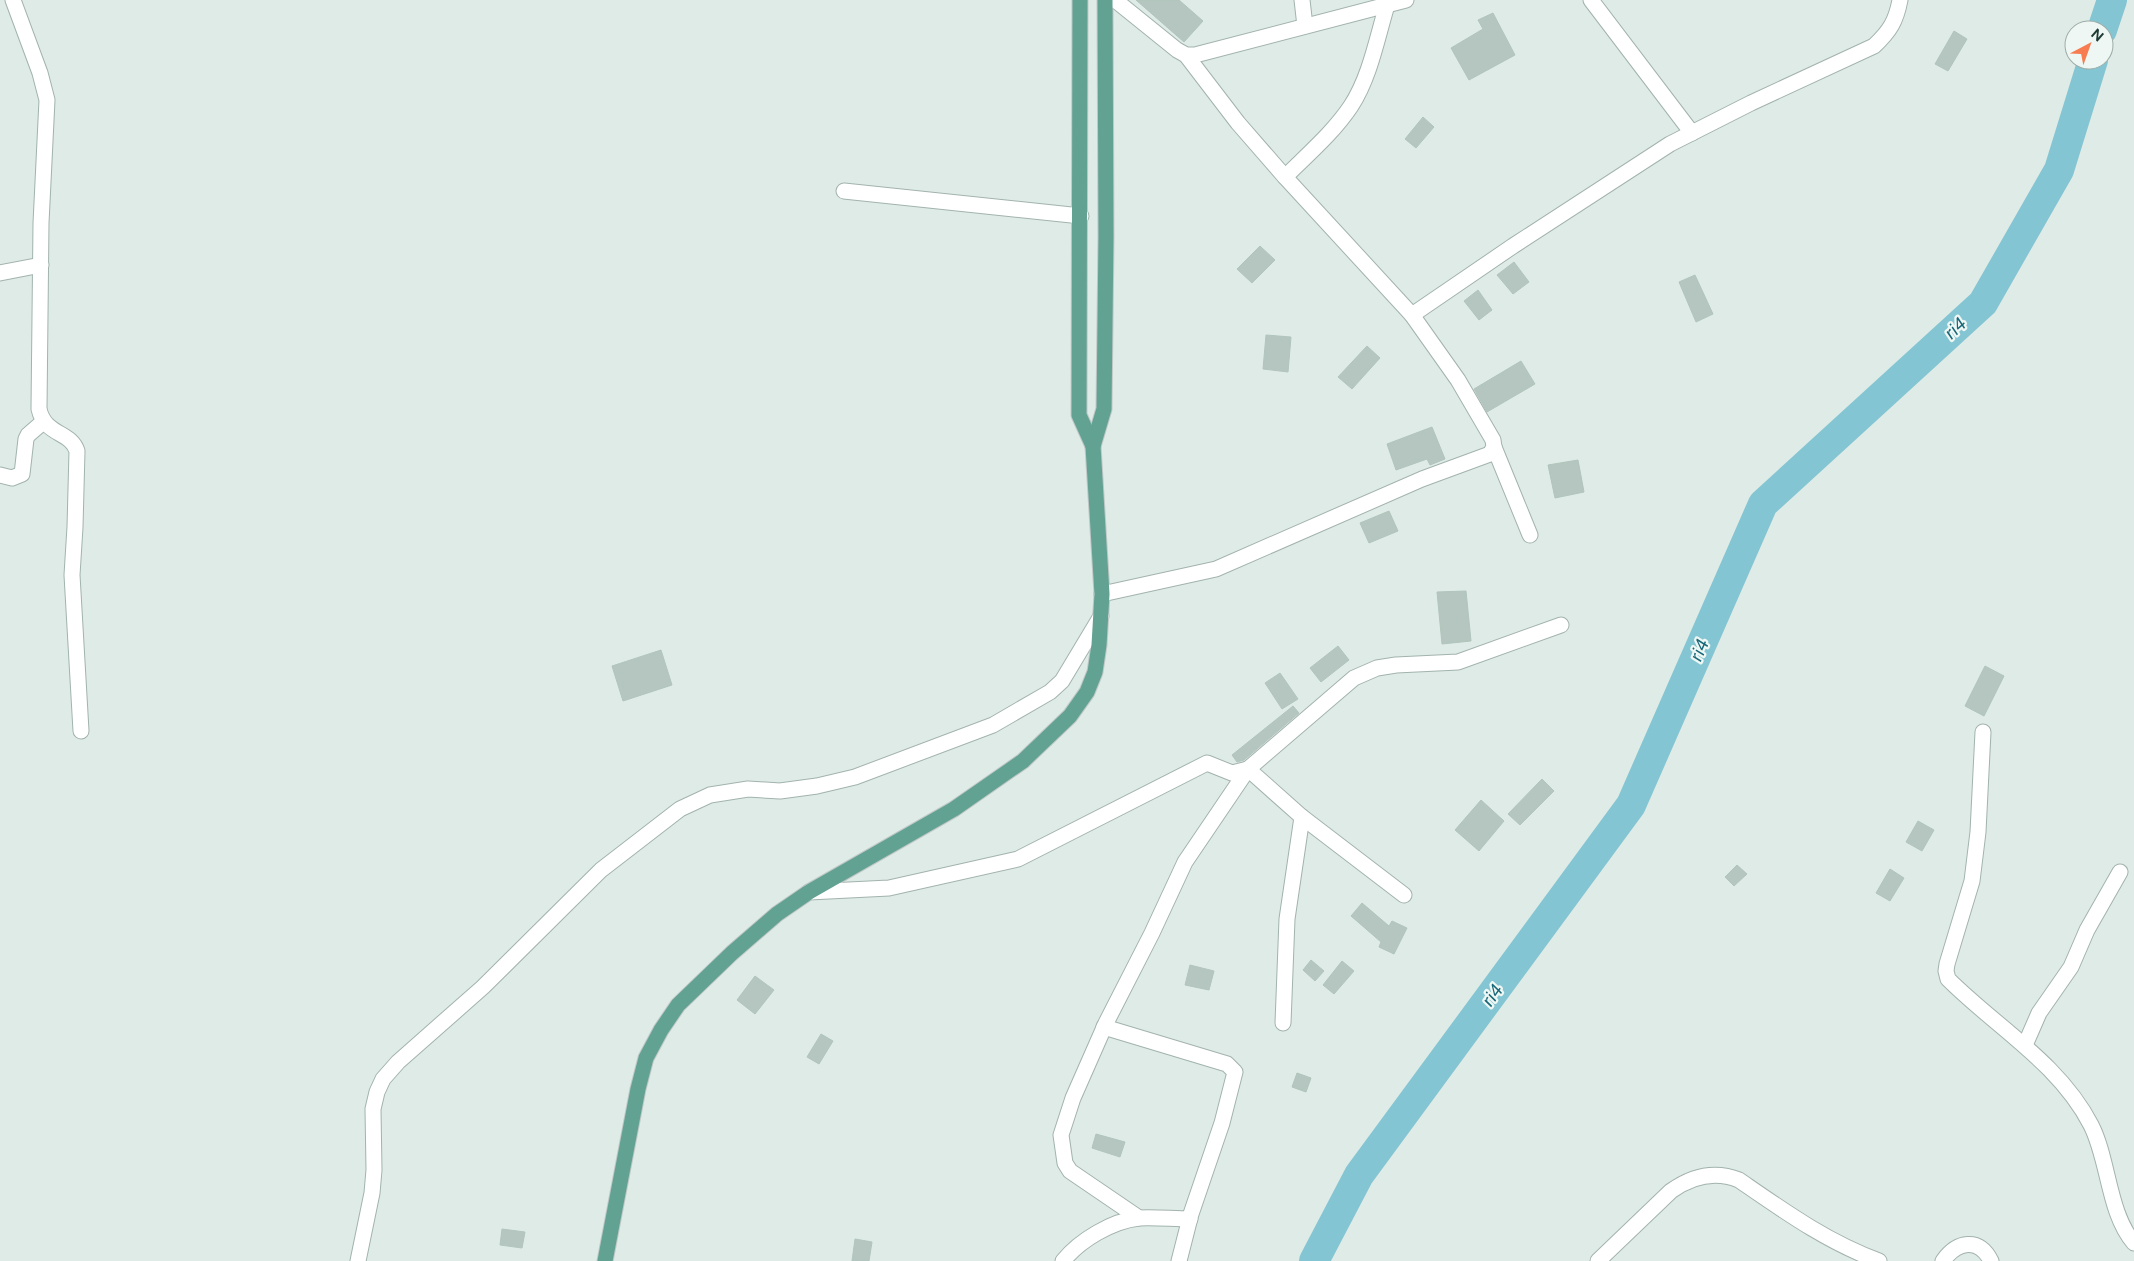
<svg xmlns="http://www.w3.org/2000/svg" width="2134" height="1261" viewBox="0 0 2134 1261" font-family="'Public Sans',sans-serif">
	<style>
		.lines { fill: none; stroke-linecap: round; stroke-linejoin: round }
		.river { stroke: #84c5d3; stroke-width: 30 }
		.building { fill: #b4c6bf; stroke: #b1c5bd }
		.minor-casing { stroke: #a2b3ad; stroke-width: 17 }
		.major-casing { stroke: #c0c8c6; stroke-width: 17 }
		.minor { stroke: #fff; stroke-width: 15 }
		.major { stroke: #62a293; stroke-width: 15 }
		.labels { text-anchor: middle; dominant-baseline: central; stroke-width: 4.5; stroke-linejoin: round; paint-order: stroke }
		.water-label { font-size: 18px; font-style: italic; fill: #186779; stroke: #eff7f4 }
	</style>
	<rect width="100%" height="100%" fill="#dfebe6"/>
	<g class="lines">
		<g class="river">
			<path d="M2102,30L2112,0"/>
			<path d="M1314,1261L1359,1175L1631,805L1763,504L1983,303L2059,170L2093,60"/>
		</g>
	</g>
	<g class="building">
		<path d="M1136,0H1179L1203,21L1184,42Z"/>
		<path d="M1493,13L1515,55L1469,80L1451,48L1483,29L1478,20Z"/>
		<path d="M1954,31L1967,39L1948,71L1935,64Z"/>
		<path d="M1423,117L1434,127L1416,148L1405,139Z"/>
		<path d="M1260,246L1275,260L1252,283L1237,269Z"/>
		<path d="M1514,262L1529,282L1513,294L1497,275Z"/>
		<path d="M1695,275L1713,314L1696,322L1679,282Z"/>
		<path d="M1478,290L1492,310L1479,320L1464,301Z"/>
		<path d="M1266,335L1291,337L1288,372L1263,369Z"/>
		<path d="M1367,346L1380,358L1352,389L1338,377Z"/>
		<path d="M1521,361L1535,384L1487,412L1474,389Z"/>
		<path d="M1432,427L1445,459L1430,465L1427,459L1396,470L1387,444Z"/>
		<path d="M1578,460L1584,492L1555,498L1548,465Z"/>
		<path d="M1389,511L1398,531L1369,543L1360,523Z"/>
		<path d="M1466,591L1471,641L1442,644L1437,592Z"/>
		<path d="M1338,646L1349,660L1321,682L1310,668Z"/>
		<path d="M661,650L672,685L623,701L612,666Z"/>
		<path d="M1985,666L2004,676L1984,716L1965,706Z"/>
		<path d="M1280,673L1298,699L1282,709L1265,683Z"/>
		<path d="M1293,706L1299,713L1244,760L1237,762L1232,755Z"/>
		<path d="M1542,779L1554,791L1520,825L1508,814Z"/>
		<path d="M1481,800L1504,821L1479,851L1455,830Z"/>
		<path d="M1918,821L1934,830L1922,851L1906,842Z"/>
		<path d="M1737,865L1747,874L1734,886L1725,877Z"/>
		<path d="M1890,869L1904,878L1890,901L1876,893Z"/>
		<path d="M1362,903L1389,926L1392,921L1407,928L1394,954L1379,947L1381,942L1351,916Z"/>
		<path d="M1311,960L1324,971L1315,981L1303,970Z"/>
		<path d="M1342,961L1354,971L1334,994L1323,985Z"/>
		<path d="M1190,965L1214,971L1209,990L1185,985Z"/>
		<path d="M755,976L774,990L755,1014L737,1000Z"/>
		<path d="M821,1034L833,1041L819,1064L807,1057Z"/>
		<path d="M1297,1073L1311,1078L1306,1092L1292,1087Z"/>
		<path d="M1096,1134L1125,1142L1120,1157L1092,1148Z"/>
		<path d="M502,1229L525,1232L522,1248L500,1245Z"/>
		<path d="M855,1239L872,1242L869,1261H852Z"/>
	</g>
	<g class="lines">
		<defs>
			<g id="minor">
				<path d="M13,0L40,73L47,100L41,223L39,409C45,436 71,431 77,451L75,527L72,575L81,731"/>
				<path d="M1115,0L1177,50L1186,55H1195L1406,0"/>
				<path d="M1302,0L1305,26"/>
				<path d="M1591,0L1692,133"/>
				<path d="M1285,177C1307,155 1333,133 1351,106C1370,77 1377,38 1387,5"/>
				<path d="M844,191L1081,216"/>
				<path d="M0,273L41,265"/>
				<path d="M1412,315L1513,246L1670,144L1751,103L1874,46C1890,31 1896,21 1900,0"/>
				<path d="M1494,447L1530,535"/>
				<path d="M0,475L12,478L22,474L26,439L28,435L43,422"/>
				<path d="M1102,594L1216,569L1422,479L1490,454L1494,447L1493,440L1458,380L1412,315L1285,177L1238,123L1186,55"/>
				<path d="M1983,732L1978,832L1972,881L1947,964L1946,971L1948,979C1996,1027 2059,1063 2091,1125C2109,1160 2108,1213 2134,1243"/>
				<path d="M809,892L889,888L1018,859L1207,763L1232,773L1248,769L1302,817L1404,895"/>
				<path d="M1283,1023L1287,919L1302,817"/>
				<path d="M1104,1027L1227,1064L1235,1072L1222,1123L1191,1214L1179,1261"/>
				<path d="M2025,1045L2039,1013L2071,967L2087,930L2120,872"/>
				<path d="M1139,1218L1070,1171L1065,1163L1061,1135L1073,1098L1106,1023L1152,933L1185,862L1248,769L1354,678L1377,668L1396,665L1458,662L1561,625"/>
				<path d="M358,1261L372,1193L374,1170L373,1109L377,1092L383,1079L398,1062L483,987L601,870L680,809L710,795L748,789L780,791L817,786L855,777L993,725L1050,692L1062,681L1101,616"/>
				<path d="M1063,1261C1080,1240 1112,1221 1139,1218C1156,1217 1173,1219 1190,1219"/>
				<path d="M1598,1261L1671,1191C1692,1176 1714,1170 1739,1180C1784,1211 1827,1242 1879,1261"/>
				<path d="M1943,1261C1957,1241 1979,1237 1991,1261"/>
			</g>
			<g id="major">
				<path d="M1080,0L1079,415L1093,446"/>
				<path d="M605,1261L638,1089L646,1058L661,1030L678,1005L732,953L777,914L809,892L954,809L1023,761L1070,716L1087,692L1095,672L1099,645L1102,594L1093,446L1104,409L1106,236L1105,0"/>
			</g>
		</defs>
		<use href="#minor" class="minor-casing"/>
		<use href="#major" class="major-casing"/>
		<use href="#minor" class="minor"/>
		<use href="#major" class="major"/>
	</g>
	<g class="labels">
		<g class="water-label">
			<text transform="translate(1955 328) rotate(-42)">ri4</text>
			<text transform="translate(1699 650) rotate(-66)">ri4</text>
			<text transform="translate(1492 995) rotate(-54)">ri4</text>
		</g>
	</g>
	<g transform="translate(2089 45) rotate(41)"><circle r="24" fill="#eff7f4" stroke="#9caca7"/>
	<path d="M0-4L9 19L0 12L-9 19Z" fill="#f77c51"/>
	<text y="-8" font-size="14" font-weight="bold" text-anchor="middle" fill="#1f3b34">N</text>
	</g>
</svg>
